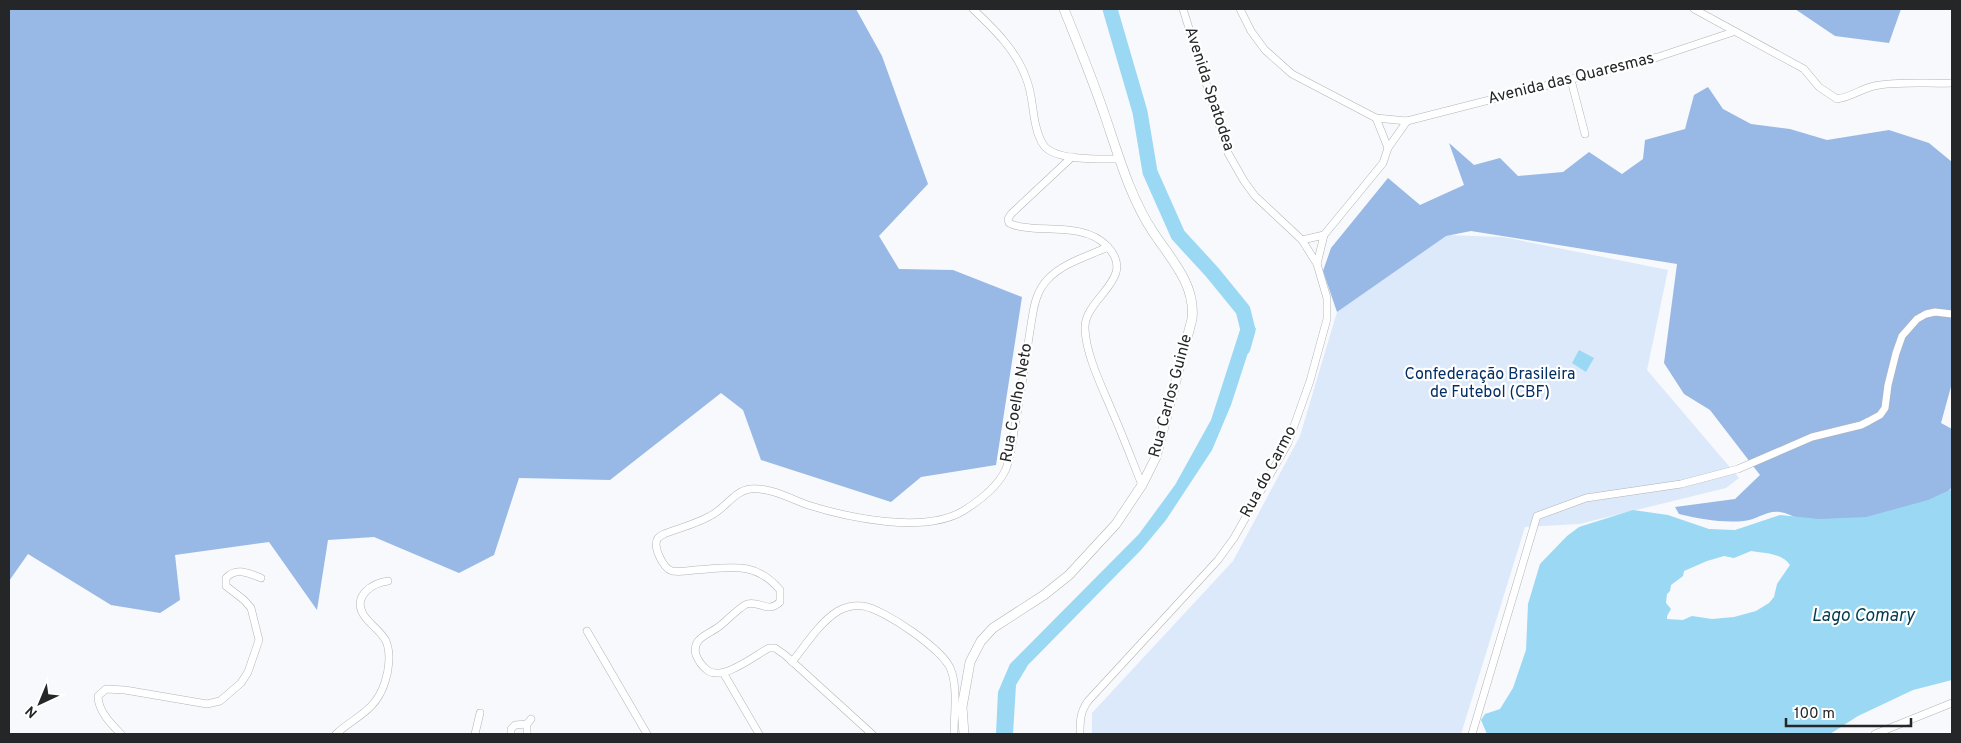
<svg xmlns="http://www.w3.org/2000/svg" width="1961" height="743" viewBox="0 0 1961 743" font-family="Overpass,sans-serif">
	<style>
		.green { fill: #dce9fa }
		.forest { fill: #98b8e5 }
		.water { fill: #9ad8f3; fill-rule: evenodd }
		.lines { fill: none; stroke-linecap: round; stroke-linejoin: round }
		.river { stroke: #9ad8f3; stroke-width: 15 }
		.minor-casing { stroke: #b2b4b7; stroke-width: 8 }
		.tertiary-casing { stroke: #b2b4b7; stroke-width: 10 }
		.minor { stroke: #fff; stroke-width: 7 }
		.tertiary { stroke: #fff; stroke-width: 9 }
		.labels { text-anchor: middle; dominant-baseline: central; stroke-width: 4.5; stroke-linejoin: round; paint-order: stroke }
		.street-label { font-size: 16px; fill: #252627; stroke: #fff }
		.park-label { font-size: 16px; fill: #042f64; stroke: #fff }
		.water-label { font-size: 18px; font-style: italic; fill: #033c4e; stroke: #fff }
	</style>
	<rect width="100%" height="100%" fill="#f7f9fc"/>
	<path class="green" d="M1446,235L1503,237L1668,270L1647,370L1739,478L1726,488L1579,524L1525,527L1461,734H1092V713L1233,561L1300,436L1337,312Z"/>
	<g class="forest">
		<path d="M9,9H856L882,56L928,184L879,236L899,269L953,270L1022,297L996,465L921,477L891,502L761,460L743,410L721,393L610,480L519,478L494,555L459,573L374,537L328,540L317,610L269,542L175,555L180,600L160,613L111,605L28,554L9,581Z"/>
		<path d="M1795,9H1901L1889,43L1835,36Z"/>
		<path d="M1708,87L1723,109L1751,124L1790,129L1827,140L1889,130L1929,143L1952,162V383L1941,423L1952,429V487C1934,511 1846,529 1816,525C1804,524 1793,514 1780,512C1767,510 1756,520 1744,521C1722,523 1700,519 1679,514L1675,507L1735,499L1760,475L1710,410L1684,394L1664,363L1677,264L1471,231L1446,236L1337,312L1323,271L1331,248L1388,178L1420,205L1464,185L1449,143L1474,165L1500,158L1518,176L1563,172L1589,152L1622,174L1643,159L1645,140L1685,129L1694,95Z"/>
	</g>
	<g class="water">
		<path d="M1256,328L1231,405L1212,450L1166,520L1141,550L1028,665L1016,685L1013,734H996L998,692L1010,664L1139,534L1175,485L1211,420L1240,330Z"/>
		<path d="M1579,350L1594,358L1586,372L1572,363Z"/>
		<path d="M1952,489V680L1913,690L1858,716L1830,734H1487L1481,720L1485,714L1500,709L1513,688L1526,650L1528,604L1540,564L1567,536L1579,527L1633,510L1668,515L1709,529L1735,530L1780,515L1819,519L1866,517L1928,500ZM1751,551C1764,553 1782,553 1790,565L1777,584L1774,597L1769,603L1756,611L1734,617L1712,619L1692,616L1683,620L1667,619V616L1671,609L1666,603L1667,594L1670,591L1671,585L1683,576L1684,571L1707,561L1724,556L1734,558Z"/>
	</g>
	<g class="lines">
		<path class="river" d="M1110,9L1140,112L1150,172L1178,235L1212,272L1243,310L1248,330L1243,348"/>
		<defs>
			<g id="minor">
				<path d="M973,9C994,29 1016,50 1026,78C1032,92 1032,107 1035,122C1037,131 1039,140 1045,147C1059,161 1101,159 1120,159"/>
				<path d="M1183,9L1228,153L1244,181L1255,196L1302,240L1324,235"/>
				<path d="M1240,9L1251,31L1265,50L1292,74L1376,118L1407,121L1658,57L1733,32"/>
				<path d="M1694,9L1804,69L1819,87L1837,99C1851,97 1861,89 1874,86C1899,81 1927,84 1952,83"/>
				<path d="M1571,80L1585,134"/>
				<path d="M1376,118L1388,148"/>
				<path d="M1072,157L1011,214L1008,219L1009,223C1016,227 1023,227 1031,228C1055,230 1088,226 1107,246C1139,279 1083,298 1085,329C1086,355 1102,387 1112,411C1123,436 1132,460 1142,485"/>
				<path d="M1302,240L1317,264"/>
				<path d="M587,631L647,734"/>
				<path d="M792,662C806,645 819,623 838,611C845,607 855,605 863,606C884,609 944,650 951,670C958,689 954,714 954,734"/>
				<path d="M724,674L759,734"/>
				<path d="M121,734C111,724 98,711 98,696L106,689L125,690L207,704L220,701L241,683L248,672L259,640L251,608L244,600L226,586V578C236,567 248,573 261,578"/>
				<path d="M336,734C356,716 376,711 385,682C389,670 391,653 386,641C380,630 369,624 363,614C353,596 372,583 388,581"/>
				<path d="M475,734L480,713"/>
				<path d="M511,734V729L515,725L527,724"/>
				<path d="M527,734V724L531,719"/>
				<path d="M872,734L785,655L775,648H769C754,656 722,682 707,670C702,666 698,660 696,655C691,637 711,634 721,625C727,620 741,606 747,604C760,600 767,614 780,602V590C755,560 730,568 695,570C688,571 679,572 672,571C663,568 652,546 658,538C660,536 662,535 664,534C679,528 696,524 710,516C725,509 734,491 750,489C770,487 791,499 808,505C849,518 924,534 963,511C979,501 998,487 1006,469C1011,455 1013,439 1015,425C1021,394 1025,363 1030,331C1033,313 1034,293 1048,279C1063,263 1088,256 1108,247"/>
				<path d="M1080,734C1080,721 1080,712 1088,701L1218,560L1234,538L1288,443L1310,381L1327,319V298L1317,264L1324,235L1383,163L1388,148L1407,121"/>
				<path d="M1472,734L1537,516L1586,498L1681,484L1738,469L1812,437L1861,425L1869,421L1880,415L1885,408L1888,385L1896,353L1902,336L1917,319L1926,314L1935,312L1952,314"/>
				<path d="M1875,734L1952,703"/>
			</g>
			<path id="tertiary" d="M964,734L962,707L966,685L970,662L981,641L993,628L1044,595L1069,575L1116,524L1142,485L1156,457L1192,319C1196,285 1171,259 1153,232C1130,197 1118,154 1105,116C1093,80 1078,44 1064,9"/>
		</defs>
		<use href="#minor" class="minor-casing"/>
		<use href="#tertiary" class="tertiary-casing"/>
		<use href="#minor" class="minor"/>
		<use href="#tertiary" class="tertiary"/>
	</g>
	<g class="labels">
		<g class="street-label">
			<text transform="translate(1571 79) rotate(-14)">Avenida das Quaresmas</text>
			<text transform="translate(1209 89) rotate(72)">Avenida Spatodea</text>
			<text transform="translate(1171 396) rotate(-75)">Rua Carlos Guinle</text>
			<text transform="translate(1017 403) rotate(-80)">Rua Coelho Neto</text>
			<text transform="translate(1269 472) rotate(-62)">Rua do Carmo</text>
		</g>
		<g class="park-label">
			<text x="1490" y="375">Confederação Brasileira<tspan x="1490" dy="18">de Futebol (CBF)</tspan></text>
		</g>
		<g class="water-label">
			<text x="1863" y="616">Lago Comary</text>
		</g>
	</g>
	<rect width="1961" height="743" fill="none" stroke="#252627" stroke-width="20"/>
	<g transform="translate(40 703) rotate(224)" stroke="#ffffff" stroke-width="4" paint-order="stroke">
	<path d="M0-4L9 19L0 12L-9 19Z" fill="#252627"/>
	<text y="-8" font-size="14" font-weight="bold" text-anchor="middle" fill="#252627">N</text>
	</g>
	<path d="M1786 718v8h125v-8" fill="none" stroke="#252627" stroke-width="2.5"/>
	<text x="1794" y="718" font-size="15" fill="#252627" stroke="#ffffff" stroke-width="4" paint-order="stroke">100 m</text>
</svg>
